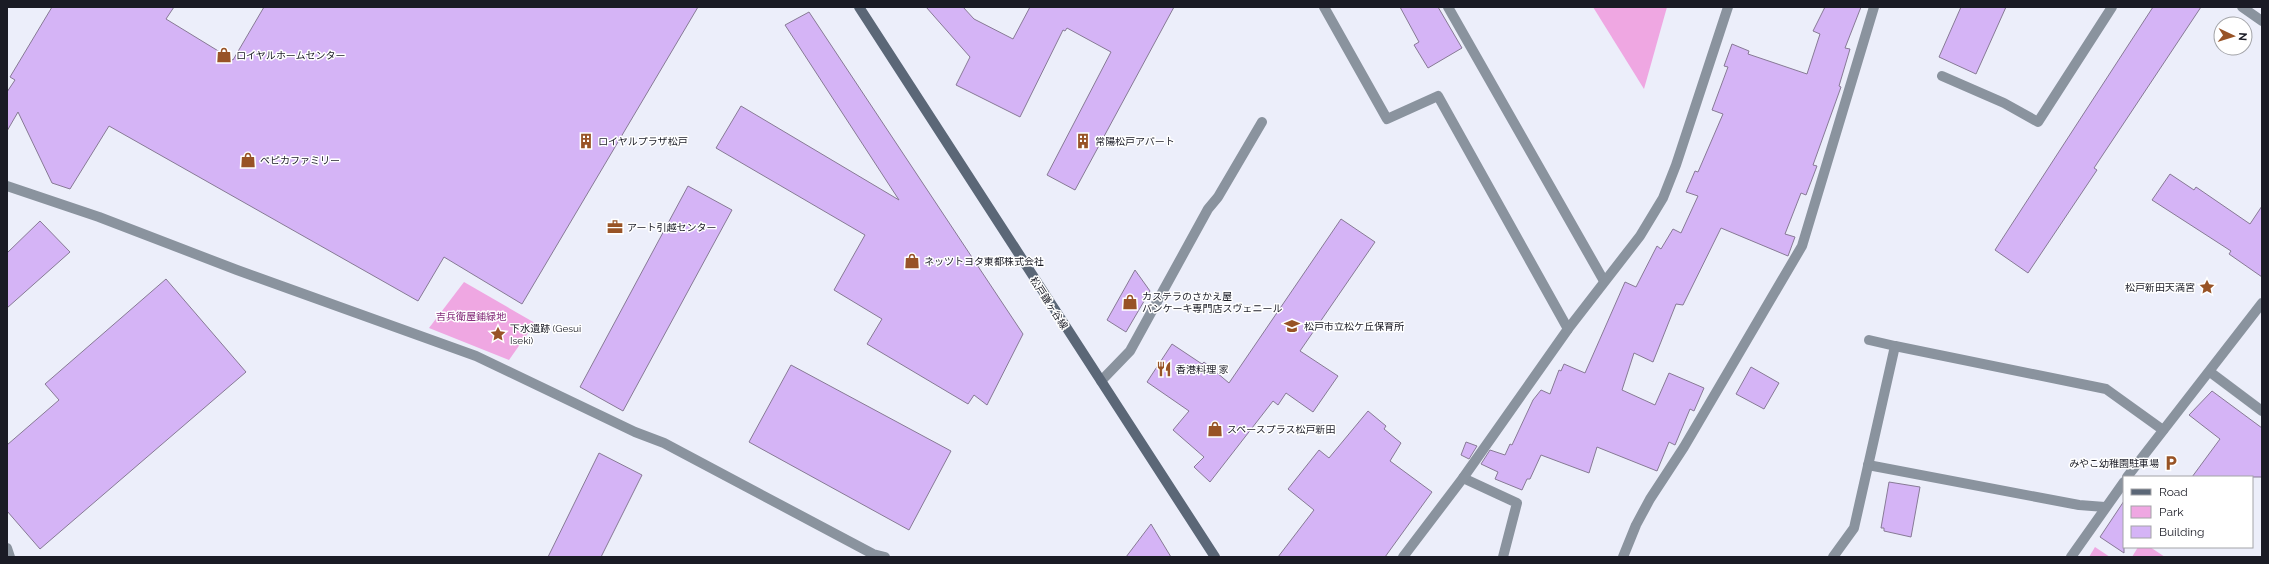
<svg xmlns="http://www.w3.org/2000/svg" width="2269" height="564" viewBox="0 0 2269 564" font-family="Raleway,'Noto Sans JP',sans-serif">
	<style>
		.green { fill: #efa7e2 }
		.building { fill: #d5b4f6; stroke: #877a95 }
		.lines { fill: none; stroke-linecap: round; stroke-linejoin: round }
		.lane { stroke: #8a939e; stroke-width: 10 }
		.street { stroke: #8a939e; stroke-width: 10 }
		.secondary { stroke: #5b6777; stroke-width: 10 }
		.labels { text-anchor: middle; dominant-baseline: central; stroke-width: 3; stroke-linejoin: round; paint-order: stroke }
		.poi-label { font-size: 10px; fill: #1a1b25; stroke: #fff; text-anchor: start }
		.street-label { font-size: 10px; fill: #1a1b25; stroke: #fff }
		.park-label { font-size: 10px; fill: #842c7a; stroke: #fff }
	</style>
	<rect width="100%" height="100%" fill="#eceefa"/>
	<g class="green">
		<path d="M1593,7H1667L1644,89Z"/>
		<path d="M464,282L535,323L509,360L429,328Z"/>
		<path d="M2095,547L2110,557H2089Z"/>
		<path d="M2138,547H2150L2165,557H2132Z"/>
	</g>
	<g class="building">
		<path d="M52,7H174L166,19L233,60L264,7H698L522,304L444,257L418,301L109,126L70,189L52,183L18,112L7,131V92L15,80L10,77Z"/>
		<path d="M926,7H963L974,19L1013,39L1030,7H1174L1075,190L1047,175L1111,52L1067,28L1065,31L1063,30L1020,117L956,85L970,57Z"/>
		<path d="M1400,7H1438L1462,48L1428,68L1414,45L1419,42Z"/>
		<path d="M1825,7H1861L1845,48L1850,49L1839,86L1841,87L1813,165L1817,166L1806,195L1801,193L1785,234L1795,237L1788,256L1721,228L1683,305L1676,304L1653,362L1634,353L1622,390L1655,405L1669,373L1704,388L1694,411L1690,409L1675,445L1669,442L1657,471L1597,447L1589,473L1541,455L1530,479H1527L1522,490L1495,479L1498,472L1481,464L1490,450L1505,455L1510,444L1512,445L1533,400L1541,390L1550,394L1559,370L1561,371L1564,364L1585,373L1625,282L1636,287L1657,246L1661,249L1673,229L1681,233L1698,196L1686,192L1695,171L1698,172L1723,114L1712,110L1728,67L1724,66L1732,44L1749,51L1748,54L1807,74L1820,34L1813,31Z"/>
		<path d="M1961,7H2006L1976,74L1939,57Z"/>
		<path d="M2153,7H2201L2094,168L2097,170L2028,273L1995,250Z"/>
		<path d="M809,12L1023,334L987,405L974,395L968,404L867,344L882,319L834,290L865,235L716,148L741,106L899,200L785,25Z"/>
		<path d="M2170,174L2194,190L2196,187L2250,224L2262,206V277L2229,254L2231,251L2152,200Z"/>
		<path d="M688,186L732,210L623,411L580,387Z"/>
		<path d="M1341,219L1375,242L1300,351L1338,376L1313,412L1286,393L1278,405L1273,401L1210,482L1194,467L1204,457L1173,430L1189,411L1147,382L1172,344L1202,364L1204,362L1229,383Z"/>
		<path d="M40,221L70,252L7,308V253Z"/>
		<path d="M1135,270L1150,291L1126,332L1107,320Z"/>
		<path d="M166,279L246,372L40,549L7,511V445L59,400L45,384Z"/>
		<path d="M791,365L951,451L909,530L749,442Z"/>
		<path d="M1751,367L1779,383L1764,409L1736,394Z"/>
		<path d="M2212,391L2262,428V477H2192L2220,439L2189,415Z"/>
		<path d="M1368,411L1386,426L1384,429L1401,443L1390,461L1432,492L1385,557H1278L1314,510L1288,489L1319,450L1329,458Z"/>
		<path d="M1466,442L1477,446L1469,459L1461,455Z"/>
		<path d="M599,453L642,475L601,557H548Z"/>
		<path d="M1889,482L1920,487L1911,537L1884,531V528H1881Z"/>
		<path d="M2124,501V553L2100,537Z"/>
		<path d="M1151,524L1171,557H1126Z"/>
	</g>
	<g class="lines">
		<g class="lane">
			<path d="M2210,372L2262,411"/>
			<path d="M1101,381L1130,351L1208,209L1218,197L1262,122"/>
			<path d="M1463,478L1517,503L1503,557"/>
		</g>
		<g class="street">
			<path d="M1324,7L1387,119L1438,96L1568,329"/>
			<path d="M1448,7L1604,281"/>
			<path d="M2242,7L2262,21"/>
			<path d="M1942,76L2004,103L2038,122L2112,7"/>
			<path d="M7,186L99,217L237,270L476,356L635,432L664,443L873,554L885,557"/>
			<path d="M1869,340L1895,346"/>
			<path d="M1868,465L2079,505L2105,507"/>
			<path d="M2127,477L2262,303"/>
			<path d="M7,548L10,557"/>
			<path d="M1403,557L1463,478L1568,329L1640,236L1663,198L1676,165L1728,7"/>
			<path d="M1623,557L1636,525L1650,499L1684,447L1802,246L1874,7"/>
			<path d="M1833,557L1854,528L1895,346L2106,389L2163,430"/>
			<path d="M2071,557L2124,482"/>
		</g>
		<path class="secondary" d="M859,7L1215,557"/>
	</g>
	<defs>
		<symbol id="shop-bare" viewBox="-9 -9 18 18"><path d="M-5-2.5h2.3a2.7 3.5 0 0 1 5.4 0H5L5.5 6h-11ZM-1.5-2.5h3a1.5 2.3 0 0 0-3 0Z" fill="#985326" stroke="#fff" stroke-width="2.5" paint-order="stroke"/></symbol>
		<symbol id="building-bare" viewBox="-9 -9 18 18"><path d="M-4-6H4V6H1V3H-1V6H-4ZM-2.5-4.3h1.7v1.8h-1.7ZM.8-4.3h1.7v1.8H.8ZM-2.5-1h1.7V.8h-1.7ZM.8-1h1.7V.8H.8Z" fill="#985326" stroke="#fff" stroke-width="2.5" paint-order="stroke"/></symbol>
		<symbol id="office-bare" viewBox="-9 -9 18 18"><path d="M-6-3h4V-5.5h4V-3h4V5H-6ZM-1-4.5V-3h2v-1.5ZM-6 0V1H6V0Z" fill="#985326" stroke="#fff" stroke-width="2.5" paint-order="stroke"/></symbol>
		<symbol id="sight-bare" viewBox="-9 -9 18 18"><path d="M0-6L1.8-2.2L6-1.7L2.9 1.2L3.7 5.4L0 3.3L-3.7 5.4L-2.9 1.2L-6-1.7L-1.8-2.2Z" fill="#985326" stroke="#fff" stroke-width="2.5" paint-order="stroke"/></symbol>
		<symbol id="school-bare" viewBox="-9 -9 18 18"><path d="M0-5L7-2L0 1L-7-2ZM-4 1L0 2.5L4 1V4Q0 6-4 4Z" fill="#985326" stroke="#fff" stroke-width="2.5" paint-order="stroke"/></symbol>
		<symbol id="restaurant-bare" viewBox="-9 -9 18 18"><path d="M-5-6h1v4h1v-4h1v4h1v-4h1v5L-1.5 .5V6h-2V.5L-5-1ZM5-6V6H3V1.5H1.5Q1.5-4 5-6Z" fill="#985326" stroke="#fff" stroke-width="2.5" paint-order="stroke"/></symbol>
		<symbol id="parking-bare" viewBox="-9 -9 18 18"><path d="M-3.5-5.5H1a3.5 3.5 0 0 1 0 7H-1V5.5H-3.5ZM-1-3.4V-.6H.8a1.4 1.4 0 0 0 0-2.8Z" fill="#985326" stroke="#fff" stroke-width="2.5" paint-order="stroke"/></symbol>
	</defs>
	<g fill-rule="evenodd">
		<use href="#shop-bare" x="213" y="44" width="22" height="22"/>
		<use href="#building-bare" x="575" y="130" width="22" height="22"/>
		<use href="#building-bare" x="1072" y="130" width="22" height="22"/>
		<use href="#shop-bare" x="237" y="149" width="22" height="22"/>
		<use href="#office-bare" x="604" y="216" width="22" height="22"/>
		<use href="#shop-bare" x="901" y="250" width="22" height="22"/>
		<use href="#sight-bare" x="2196" y="276" width="22" height="22"/>
		<use href="#shop-bare" x="1119" y="291" width="22" height="22"/>
		<use href="#school-bare" x="1281" y="315" width="22" height="22"/>
		<use href="#sight-bare" x="487" y="323" width="22" height="22"/>
		<use href="#restaurant-bare" x="1153" y="358" width="22" height="22"/>
		<use href="#shop-bare" x="1204" y="418" width="22" height="22"/>
		<use href="#parking-bare" x="2160" y="452" width="22" height="22"/>
	</g>
	<g class="labels">
		<g class="poi-label">
			<text x="236" y="55">ロイヤルホームセンター</text>
			<text x="598" y="141">ロイヤルプラザ松戸</text>
			<text x="1095" y="141">常陽松戸アパート</text>
			<text x="260" y="160">ペピカファミリー</text>
			<text x="627" y="227">アート引越センター</text>
			<text x="924" y="261">ネッツトヨタ東都株式会社</text>
			<text x="2195" y="287" text-anchor="end">松戸新田天満宮</text>
			<text x="1142" y="296">カステラのさかえ屋<tspan x="1142" dy="12">パンケーキ専門店スヴェニール</tspan></text>
			<text x="1304" y="326">松戸市立松ケ丘保育所</text>
			<text x="510" y="328">下水遺跡 (Gesui<tspan x="510" dy="12">Iseki)</tspan></text>
			<text x="1176" y="369">香港料理 家</text>
			<text x="1227" y="429">スペースプラス松戸新田</text>
			<text x="2159" y="463" text-anchor="end">みやこ幼稚園駐車場</text>
		</g>
		<g class="street-label">
			<text transform="translate(1049 303) rotate(57)">松戸鎌ヶ谷線</text>
		</g>
		<g class="park-label">
			<text x="471" y="316">吉兵衛屋鋪緑地</text>
		</g>
	</g>
	<rect width="2269" height="564" fill="none" stroke="#1a1b25" stroke-width="16"/>
	<rect x="2123" y="476" width="130" height="72" fill="#ffffff" stroke="#a3a4a8"/>
	<rect x="2131" y="489" width="20" height="6" fill="#5b6777" stroke="#a3a4a8"/>
	<text x="2159" y="496" font-size="12" fill="#1a1b25">Road</text>
	<rect x="2131" y="506" width="20" height="12" fill="#efa7e2" stroke="#a3a4a8"/>
	<text x="2159" y="516" font-size="12" fill="#1a1b25">Park</text>
	<rect x="2131" y="526" width="20" height="12" fill="#d5b4f6" stroke="#a3a4a8"/>
	<text x="2159" y="536" font-size="12" fill="#1a1b25">Building</text>
	<g transform="translate(2233 36) rotate(94)"><circle r="19" fill="#ffffff" stroke="#a3a4a8"/>
	<path d="M0-3L7 15L0 10L-7 15Z" fill="#985326"/>
	<text y="-6" font-size="11" font-weight="bold" text-anchor="middle" fill="#1a1b25">N</text>
	</g>
</svg>
